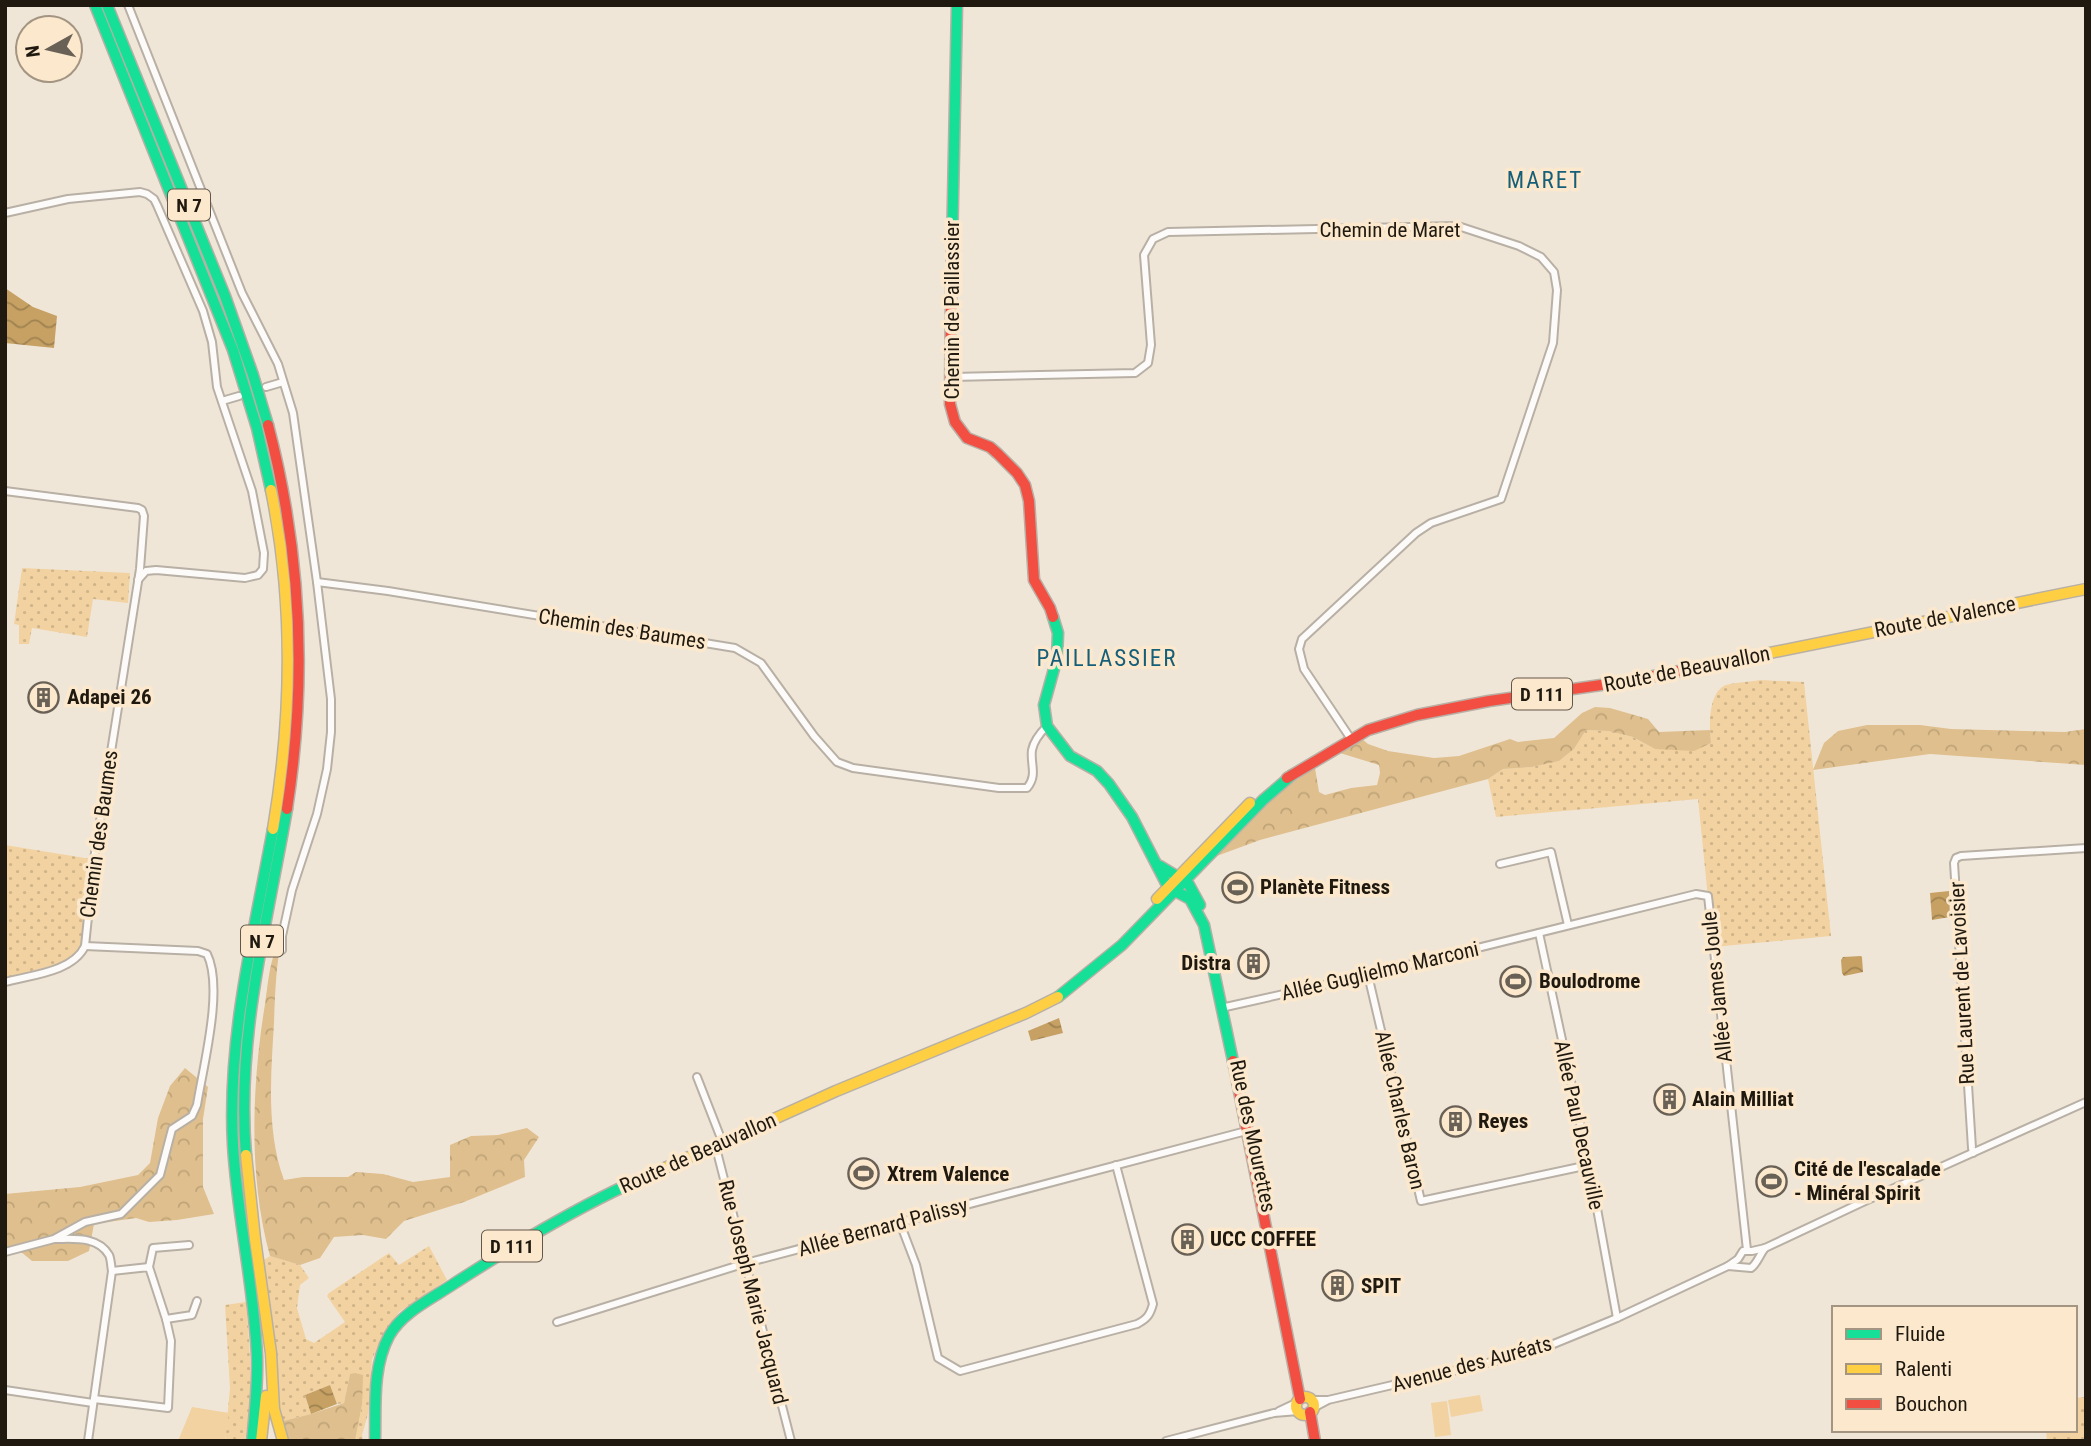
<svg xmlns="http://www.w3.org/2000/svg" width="2091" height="1446" viewBox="0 0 2091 1446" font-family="'Roboto Condensed',sans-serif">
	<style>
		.green { fill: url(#green-dots) }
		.forest { fill: url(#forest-crowns) }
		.pitch { fill: #f2d2a0 }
		.water { fill: url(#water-waves) }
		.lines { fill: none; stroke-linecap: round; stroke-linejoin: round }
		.street-casing { stroke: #b8b0a5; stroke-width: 10 }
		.fast-casing { stroke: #b8b0a5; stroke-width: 13 }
		.slow-casing { stroke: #b8b0a5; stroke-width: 13 }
		.jam-casing { stroke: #b8b0a5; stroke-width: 13 }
		.street { stroke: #fdfbf9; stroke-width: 6 }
		.fast { stroke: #16e098; stroke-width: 10 }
		.slow { stroke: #ffcf43; stroke-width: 10 }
		.jam { stroke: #f24e42; stroke-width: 10 }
		.labels { text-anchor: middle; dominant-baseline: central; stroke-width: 7; stroke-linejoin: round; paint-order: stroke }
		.shield { fill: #fbe8cd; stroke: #625748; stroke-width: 2 }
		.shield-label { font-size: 19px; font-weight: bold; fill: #20190f }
		.street-label { font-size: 21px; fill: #20190f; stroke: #fbe8cd }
		.poi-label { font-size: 21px; font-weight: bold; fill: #20190f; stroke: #fbe8cd; text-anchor: start }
		.neighbourhood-label { font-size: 23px; letter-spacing: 2px; fill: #165f79; stroke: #fbe8cd }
	</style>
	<defs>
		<pattern id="green-dots" width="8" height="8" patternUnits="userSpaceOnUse" patternTransform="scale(1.75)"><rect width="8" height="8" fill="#f2d2a0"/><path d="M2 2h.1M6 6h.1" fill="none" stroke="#cfb489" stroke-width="1.8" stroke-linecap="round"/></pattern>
		<pattern id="forest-crowns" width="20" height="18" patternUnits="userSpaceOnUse" patternTransform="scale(1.75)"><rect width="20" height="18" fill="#dfbf8d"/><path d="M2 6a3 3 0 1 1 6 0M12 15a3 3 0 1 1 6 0" fill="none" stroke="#bfa478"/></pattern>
		<pattern id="water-waves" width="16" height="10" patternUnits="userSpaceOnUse" patternTransform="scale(1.75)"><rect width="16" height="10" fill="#c6a163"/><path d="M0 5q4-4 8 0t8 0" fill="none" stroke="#a08250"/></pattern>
	</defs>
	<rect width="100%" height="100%" fill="#f0e6d8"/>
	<g class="green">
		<path d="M22,568L130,573L128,603L93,599L87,637L32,628L29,644H19V625L14,624Z"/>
		<path d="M1760,680L1804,682L1831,936L1713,947L1698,799L1496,817L1488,779L1503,769L1532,767L1559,761L1574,749L1586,730L1608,731L1633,737L1655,749L1711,742C1709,726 1708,692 1726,685C1737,682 1749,682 1760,680Z"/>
		<path d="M5,845L91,859L83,938L76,955L70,960L59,964L5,978Z"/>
		<path d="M429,1246L447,1280L399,1312L378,1345L372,1360L368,1414L362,1435L363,1441H355L362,1405L350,1374L344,1403L337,1404L330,1385L305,1395L311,1414L279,1422L274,1354L264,1260L270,1256L300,1265L309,1278L300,1285L297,1308L306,1339L314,1343L345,1322L327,1296L329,1293L389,1253L399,1265Z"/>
		<path d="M246,1302C250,1349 254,1395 245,1441H225L230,1388L225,1305Z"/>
		<path d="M2086,1397V1441H2047L2046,1430H2075V1398Z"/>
	</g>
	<g class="forest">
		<path d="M1595,707L1610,708L1648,719L1659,732L1710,730L1711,743L1694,751L1655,749L1633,737L1608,731L1586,730L1574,749L1559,761L1532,767L1503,769L1488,779L1260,840L1214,857C1244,825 1277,790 1315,768L1319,792L1325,795L1351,788L1377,785L1380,773L1379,765L1340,753L1362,739L1368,744L1388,751L1434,758L1459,756L1510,739L1518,742L1554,738L1582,713Z"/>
		<path d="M1867,725H1920L1951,729L2065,732L2086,729V765L1930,754L1813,770L1824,743L1838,731Z"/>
		<path d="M282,936C276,965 275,994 274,1023C271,1074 266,1131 284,1180L303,1177H348L356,1172L383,1174L413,1182L450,1177V1145L471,1136L498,1135L527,1128L539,1137L524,1160L525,1177L464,1202L404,1221L386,1239L363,1235L334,1237L320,1258L300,1265L270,1256C248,1177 252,1084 265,1004C269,978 269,960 282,936Z"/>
		<path d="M185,1068L208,1087L203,1119V1187L214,1214L177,1220L149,1222L136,1218L94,1224L89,1251L68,1261H32L20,1251L5,1248V1194L80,1187L138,1175L150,1163L158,1118L170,1086Z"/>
		<path d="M355,1373L363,1375L362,1405L355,1441H288L279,1422L311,1414L344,1403L350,1374Z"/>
	</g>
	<g class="pitch">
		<path d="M1480,1395L1483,1411L1451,1417L1448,1400Z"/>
		<path d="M1447,1401L1451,1435L1435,1437L1431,1403Z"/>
		<path d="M192,1407L229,1413L225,1441H178Z"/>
	</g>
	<g class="water">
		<path d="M5,288L33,307L57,316L54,348L5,343Z"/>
		<path d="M1949,891L1950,917L1932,920L1930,893Z"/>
		<path d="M1861,956L1862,957L1863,972L1844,976L1842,973L1841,960L1843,957Z"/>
		<path d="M1059,1018L1063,1033L1031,1041L1028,1031Z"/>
		<path d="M330,1385L337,1404L311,1414L305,1395Z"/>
	</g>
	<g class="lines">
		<defs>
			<g id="street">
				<path d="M128,5L242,293L278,364L293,413L317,582L331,699V732L327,769L317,814L292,890L282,936V950"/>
				<path d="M5,213L68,199L140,192L147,194L154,199L157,205L203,311L212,342L217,387L252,491L264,553L263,569L258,575L245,578L156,570L146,571L138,580"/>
				<path d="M952,377L1135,373L1148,363L1151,345L1144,255L1153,239L1168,232L1458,226L1519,246L1541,257L1554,272L1557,290L1553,343L1501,499L1431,523L1416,533L1302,639L1299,649L1304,669L1351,739"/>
				<path d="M266,387L283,382"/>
				<path d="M222,401L239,396"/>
				<path d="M5,491L138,508L142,510L144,516L140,569L94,859L85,946C73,972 31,975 5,982"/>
				<path d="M317,582L388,591L735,648L761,663L814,736L837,762L853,768L999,788H1027C1038,775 1030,764 1032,750C1034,740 1040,733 1047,726"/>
				<path d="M1500,864L1551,852L1568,925"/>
				<path d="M1539,933L1589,1165L1617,1318"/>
				<path d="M1368,975L1421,1201L1589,1165"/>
				<path d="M1221,1008L1368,975L1696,894L1708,896L1747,1250"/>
				<path d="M697,1077L722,1141"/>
				<path d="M715,1144L791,1441"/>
				<path d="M1973,1153L1972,1148L1954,863L1956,858L1961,856L2086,848"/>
				<path d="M900,1223L916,1265L938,1358L960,1371L1137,1324C1147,1319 1150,1315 1153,1304L1116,1165"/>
				<path d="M56,1239C74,1239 98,1236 109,1255C111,1259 111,1266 112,1271L88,1441"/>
				<path d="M5,1252L54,1239L85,1222L121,1214L160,1175L172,1129L192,1116L197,1105C203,1067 224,988 207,954L198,951L85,946"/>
				<path d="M1728,1266L1751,1268C1757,1264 1760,1254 1765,1248"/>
				<path d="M149,1267L153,1248L189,1245"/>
				<path d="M166,1319L192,1315L197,1301"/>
				<path d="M557,1322L746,1263L1250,1130"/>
				<path d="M5,1390L93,1403"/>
				<path d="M94,1399L168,1408L171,1341L166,1319L149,1267L112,1271"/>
				<path d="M1311,1400H1326"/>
				<path d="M1313,1408L1328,1400L1534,1352L1617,1318L1728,1266L1738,1259L1743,1251H1752L1765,1248L1863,1202L2086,1102"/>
				<path d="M1279,1411L1296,1403"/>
				<path d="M1166,1441L1274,1413L1298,1411"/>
			</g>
			<g id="fast">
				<path d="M95,5L233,350L257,428L271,490"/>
				<path d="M107,5L225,296L253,375L268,425"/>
				<path d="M951,296L957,5"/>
				<path d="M1053,617L1058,633L1057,658L1044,705L1047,726L1070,756L1097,771L1109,784L1132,817L1168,887L1190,899L1204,925L1233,1061"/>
				<path d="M1160,866L1188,883L1200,905"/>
				<path d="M1058,997L1122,945L1263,800L1292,775"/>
				<path d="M246,1155C236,1037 267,924 287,809"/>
				<path d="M252,1441C255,1413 258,1385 257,1356C254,1285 237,1216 233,1145C227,1038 254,933 273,829"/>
				<path d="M375,1441C376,1406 372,1368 389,1336C402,1312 433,1298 455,1283C511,1247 567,1213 627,1185"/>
			</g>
			<g id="slow">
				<path d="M271,490C294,602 292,717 273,829"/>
				<path d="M1745,658L2086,589"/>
				<path d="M1157,899L1250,803"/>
				<path d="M246,1155L255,1239L271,1353L274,1409L283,1441"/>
				<path d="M627,1185L836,1091L1026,1013L1058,997"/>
				<circle cx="1305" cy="1406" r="9"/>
				<path d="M261,1441L266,1396"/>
			</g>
			<g id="jam">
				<path d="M951,296L950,404L955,422L967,438L990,447L998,454L1017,473L1025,485L1029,501L1034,580L1050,608L1053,617"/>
				<path d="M268,425C301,550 307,681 287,809"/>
				<path d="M1287,778L1368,730L1417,715L1489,701L1629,681L1745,658"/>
				<path d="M1233,1061L1300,1399"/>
				<path d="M1310,1412L1315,1441"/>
			</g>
		</defs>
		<use href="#street" class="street-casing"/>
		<use href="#fast" class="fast-casing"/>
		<use href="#slow" class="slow-casing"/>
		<use href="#jam" class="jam-casing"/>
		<use href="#street" class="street"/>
		<use href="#fast" class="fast"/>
		<use href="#slow" class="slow"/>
		<use href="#jam" class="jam"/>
	</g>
	<defs>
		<symbol id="building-ring" viewBox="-11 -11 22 22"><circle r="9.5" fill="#fbe8cd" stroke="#696155" stroke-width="1.5"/><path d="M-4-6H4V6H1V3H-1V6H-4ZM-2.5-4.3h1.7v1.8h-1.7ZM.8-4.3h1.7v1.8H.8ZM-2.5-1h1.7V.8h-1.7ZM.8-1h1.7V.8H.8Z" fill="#696155"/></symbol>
		<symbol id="stadium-ring" viewBox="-11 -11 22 22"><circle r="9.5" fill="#fbe8cd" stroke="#696155" stroke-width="1.5"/><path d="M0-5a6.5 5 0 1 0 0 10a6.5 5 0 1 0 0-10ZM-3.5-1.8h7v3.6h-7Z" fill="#696155"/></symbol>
	</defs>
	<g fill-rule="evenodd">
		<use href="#building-ring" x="26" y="680" width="35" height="35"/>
		<use href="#stadium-ring" x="1220" y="870" width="35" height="35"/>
		<use href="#building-ring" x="1236" y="946" width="35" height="35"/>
		<use href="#stadium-ring" x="1498" y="964" width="35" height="35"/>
		<use href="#building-ring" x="1652" y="1082" width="35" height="35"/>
		<use href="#building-ring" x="1438" y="1104" width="35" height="35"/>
		<use href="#stadium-ring" x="846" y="1156" width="35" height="35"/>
		<use href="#stadium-ring" x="1754" y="1164" width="35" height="35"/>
		<use href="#building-ring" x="1170" y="1222" width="35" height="35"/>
		<use href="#building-ring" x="1320" y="1268" width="35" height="35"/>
	</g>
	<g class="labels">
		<g class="shield">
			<rect x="168" y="189.5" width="42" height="31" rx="5"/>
			<rect x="1512" y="678.5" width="60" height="31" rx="5"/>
			<rect x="241" y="925.5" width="42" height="31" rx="5"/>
			<rect x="482" y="1230.5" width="60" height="31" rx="5"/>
		</g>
		<g class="shield-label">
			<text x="189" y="205">N 7</text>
			<text x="1542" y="694">D 111</text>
			<text x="262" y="941">N 7</text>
			<text x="512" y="1246">D 111</text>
		</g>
		<g class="street-label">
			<text x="1390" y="230">Chemin de Maret</text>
			<text transform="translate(952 310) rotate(-90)">Chemin de Paillassier</text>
			<text transform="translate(1945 617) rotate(-11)">Route de Valence</text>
			<text transform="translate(622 629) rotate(9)">Chemin des Baumes</text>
			<text transform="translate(1687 669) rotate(-11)">Route de Beauvallon</text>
			<text transform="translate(99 834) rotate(-82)">Chemin des Baumes</text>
			<text transform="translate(1380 971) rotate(-13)">Allée Guglielmo Marconi</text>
			<text transform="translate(1962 983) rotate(-93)">Rue Laurent de Lavoisier</text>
			<text transform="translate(1717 987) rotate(-96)">Allée James Joule</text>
			<text transform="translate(1400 1110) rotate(77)">Allée Charles Baron</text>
			<text transform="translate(1579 1125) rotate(78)">Allée Paul Decauville</text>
			<text transform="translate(1253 1136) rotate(78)">Rue des Mourettes</text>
			<text transform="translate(698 1153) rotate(-24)">Route de Beauvallon</text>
			<text transform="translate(883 1227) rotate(-15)">Allée Bernard Palissy</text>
			<text transform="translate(753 1292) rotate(76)">Rue Joseph Marie Jacquard</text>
			<text transform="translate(1472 1364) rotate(-15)">Avenue des Auréats</text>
		</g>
		<g class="poi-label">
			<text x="67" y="697">Adapei 26</text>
			<text x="1260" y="887">Planète Fitness</text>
			<text x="1231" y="963" text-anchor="end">Distra</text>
			<text x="1539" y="981">Boulodrome</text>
			<text x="1692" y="1099">Alain Milliat</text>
			<text x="1478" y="1121">Reyes</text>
			<text x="1794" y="1169">Cité de l'escalade<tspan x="1794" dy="24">- Minéral Spirit</tspan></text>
			<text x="887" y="1174">Xtrem Valence</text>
			<text x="1210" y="1239">UCC COFFEE</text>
			<text x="1361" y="1286">SPIT</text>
		</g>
		<g class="neighbourhood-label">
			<text x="1545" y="180">MARET</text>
			<text x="1107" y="658">PAILLASSIER</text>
		</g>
	</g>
	<rect width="2091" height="1446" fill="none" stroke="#20190f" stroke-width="14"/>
	<rect x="1832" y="1306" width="245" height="126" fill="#fbe8cd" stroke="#a39581" stroke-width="2"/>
	<rect x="1846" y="1329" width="35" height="10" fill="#16e098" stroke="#a39581" stroke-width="2"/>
	<text x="1895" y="1341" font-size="21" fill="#20190f">Fluide</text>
	<rect x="1846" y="1364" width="35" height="10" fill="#ffcf43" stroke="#a39581" stroke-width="2"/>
	<text x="1895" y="1376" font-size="21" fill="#20190f">Ralenti</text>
	<rect x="1846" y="1399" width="35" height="10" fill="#f24e42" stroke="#a39581" stroke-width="2"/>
	<text x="1895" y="1411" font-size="21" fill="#20190f">Bouchon</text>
	<g transform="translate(49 49) rotate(262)"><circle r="33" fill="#fbe8cd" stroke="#a39581" stroke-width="2"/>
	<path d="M0-5L12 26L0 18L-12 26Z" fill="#696155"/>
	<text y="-10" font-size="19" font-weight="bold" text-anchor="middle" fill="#20190f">N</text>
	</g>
</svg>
